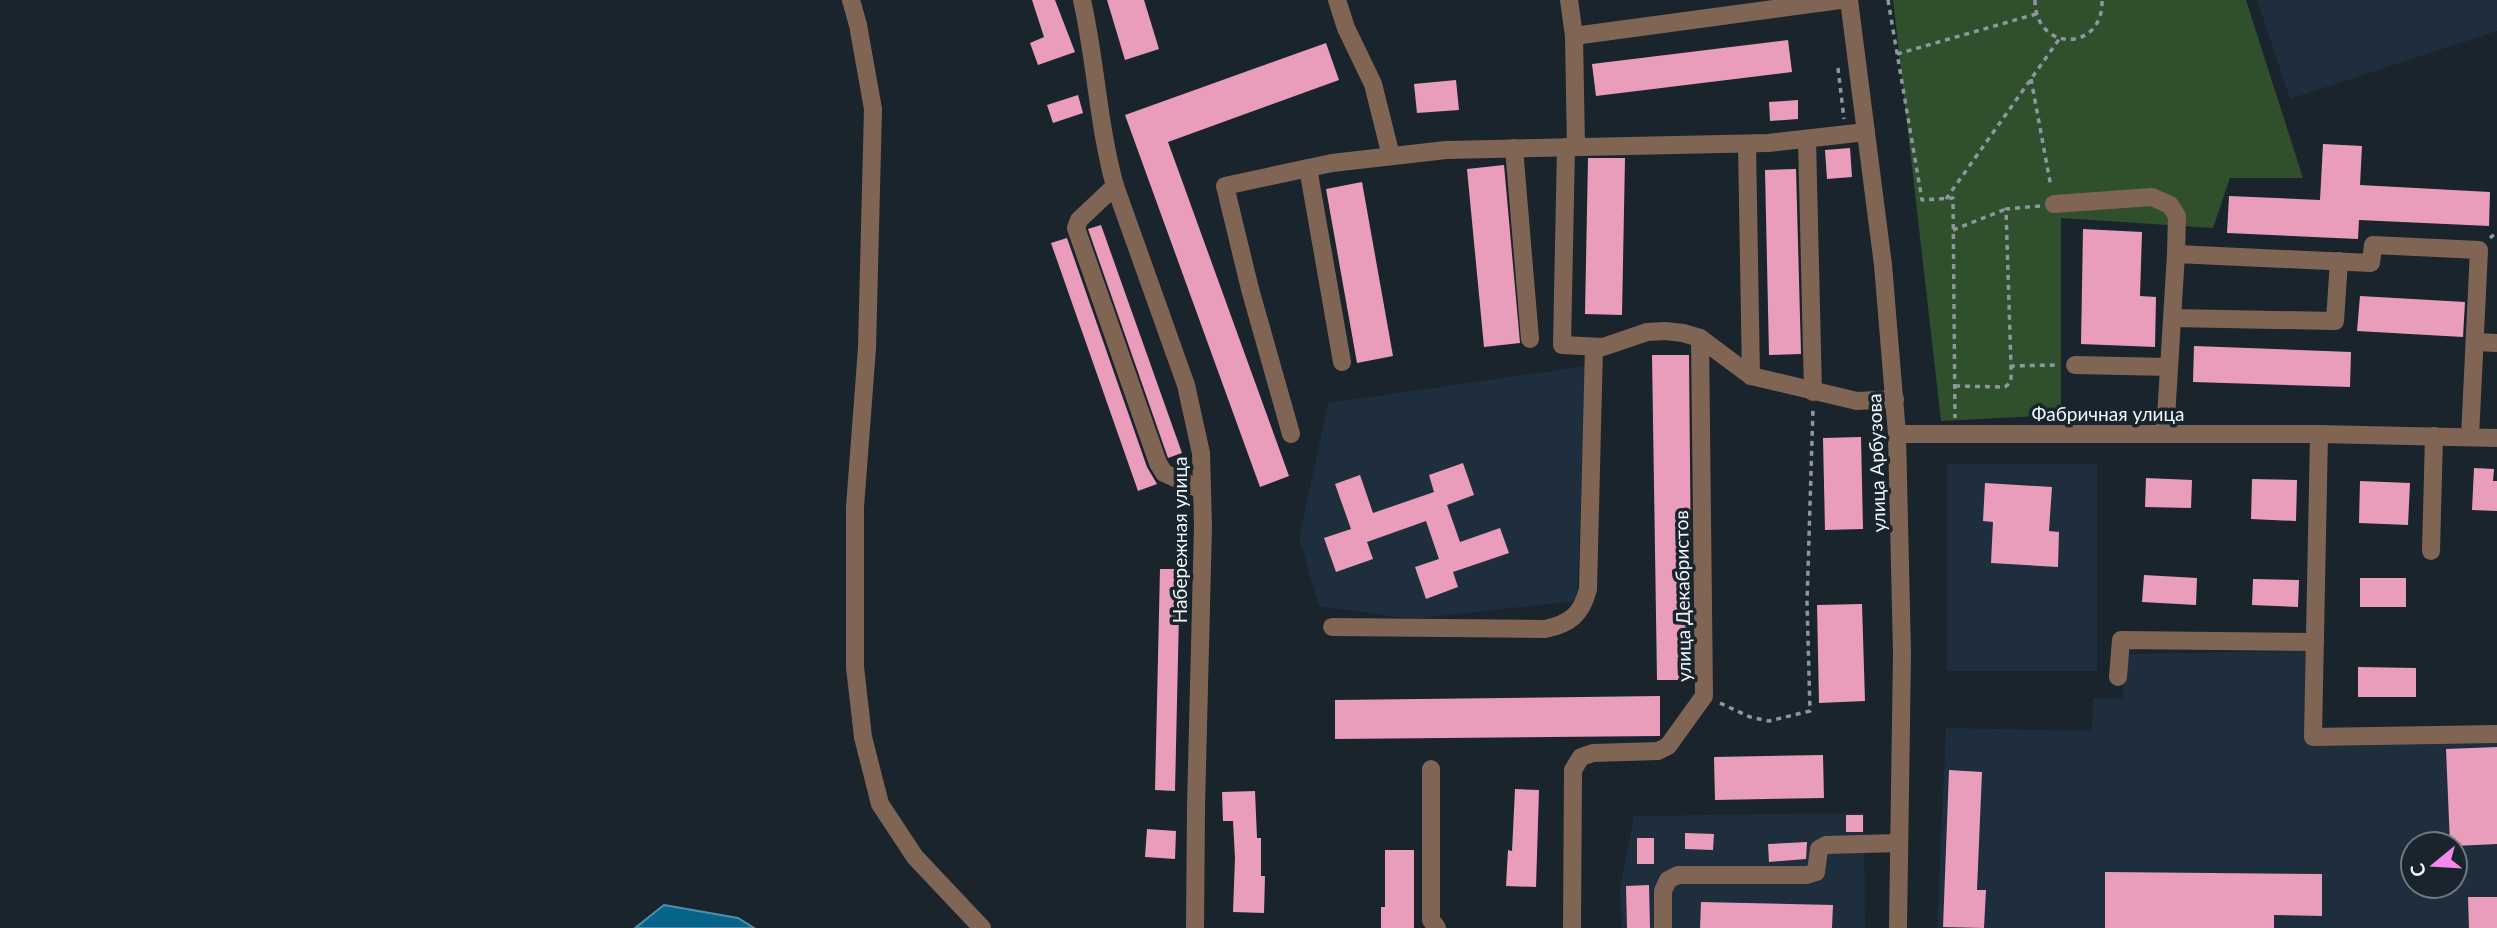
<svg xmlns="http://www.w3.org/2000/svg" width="2497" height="928" viewBox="0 0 2497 928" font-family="Lato,sans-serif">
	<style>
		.built { fill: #1e2e3c; fill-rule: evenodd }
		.green { fill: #304f2c }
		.water { fill: #07638a; stroke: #4d8fac; stroke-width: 2 }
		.building { fill: #ea9dba }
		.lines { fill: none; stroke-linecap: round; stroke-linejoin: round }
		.path { stroke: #8e979f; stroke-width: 3.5; stroke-dasharray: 5 5; stroke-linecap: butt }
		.minor { stroke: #816554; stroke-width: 18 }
		.labels { text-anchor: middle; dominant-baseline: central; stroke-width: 7; stroke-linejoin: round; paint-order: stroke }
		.street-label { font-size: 19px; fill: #eff6fd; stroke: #19242d }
	</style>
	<rect width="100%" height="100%" fill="#19242d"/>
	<g class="built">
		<path d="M2257,0H2497V31L2290,99Z"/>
		<path d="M1586,366L1577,601L1412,619L1319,606L1299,538L1328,403Z"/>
		<rect x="1947" y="464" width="150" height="207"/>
		<path d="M2309,651L2308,742L2497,740V928H1937L1946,728L2092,731L2093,698L2123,699L2124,654ZM2413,844H2455V886H2413Z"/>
		<path d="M1864,813L1865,928H1622L1620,888L1634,816Z"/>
	</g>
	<path class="green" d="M1893,0H2246L2303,178H2230L2213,228L2061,218V415L1941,421Z"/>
	<path class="water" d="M664,905L738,918L754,928H635Z"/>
	<g class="building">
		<path d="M1032,0H1055L1075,52L1038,65L1030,43L1044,37Z"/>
		<path d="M1107,0H1144L1159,49L1125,60Z"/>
		<path d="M1788,40L1792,72L1596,96L1592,64Z"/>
		<path d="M1326,43L1339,80L1168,142L1289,476L1260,487L1125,115Z"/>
		<path d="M1456,80L1459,110L1417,113L1414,84Z"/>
		<path d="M1078,95L1083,113L1053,123L1047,105Z"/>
		<path d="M1798,100V119L1770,121L1769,102Z"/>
		<path d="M2323,144L2362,146L2360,185L2490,192L2489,226L2359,220L2358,239L2227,233L2229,196L2320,200Z"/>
		<path d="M1850,148L1852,177L1827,179L1825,150Z"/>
		<path d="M1588,158H1625L1622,315L1585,314Z"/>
		<path d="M1504,165L1520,343L1484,347L1467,169Z"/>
		<path d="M1796,169L1801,354L1769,355L1765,170Z"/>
		<path d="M1362,182L1393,356L1357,363L1326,189Z"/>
		<path d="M1101,225L1182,453L1168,458L1088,229Z"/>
		<path d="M2083,229L2142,232L2140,296L2156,297L2155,347L2081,344Z"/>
		<path d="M1067,238L1147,467L1157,484L1138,491L1051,243Z"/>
		<path d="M2360,296L2465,302L2463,337L2357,331Z"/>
		<path d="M2194,346L2351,352L2350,387L2193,382Z"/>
		<path d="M1652,355H1689L1692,680H1657Z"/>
		<path d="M1861,437L1863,529L1825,530L1823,438Z"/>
		<path d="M1463,463L1474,495L1447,505L1460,542L1500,528L1509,553L1453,572L1458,587L1426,599L1415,567L1439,559L1426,521L1367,542L1373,559L1336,572L1324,538L1351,529L1335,484L1360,475L1373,513L1434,492L1429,475Z"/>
		<path d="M2474,468L2494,469L2493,481H2497V511L2472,510Z"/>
		<path d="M2146,478L2192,480L2191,508L2145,507Z"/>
		<path d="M2252,479L2297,480L2296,521L2251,519Z"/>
		<path d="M2360,481L2410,483L2408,525L2359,523Z"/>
		<path d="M1985,483L2052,487L2049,531L2059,532L2058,567L1991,563L1993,522L1983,521Z"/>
		<path d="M1160,569H1180L1175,791L1155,790Z"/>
		<path d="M2144,575L2197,578L2196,605L2142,602Z"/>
		<rect x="2360" y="578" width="46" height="29"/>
		<path d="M2253,579L2299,580L2298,607L2252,605Z"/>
		<path d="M1862,604L1865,701L1819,703L1817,605Z"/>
		<path d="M2358,667L2416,668V697H2358Z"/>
		<path d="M1660,696V736L1335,739V700Z"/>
		<path d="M2497,747V844L2455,846L2450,844L2446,749Z"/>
		<path d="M1823,755L1824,798L1715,800L1714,757Z"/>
		<path d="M1949,770L1982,772L1977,890H1986L1984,928L1943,927Z"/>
		<path d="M1515,789L1539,790L1536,887L1506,886L1508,850L1512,851Z"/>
		<path d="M1255,791L1257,838H1261V876H1265L1264,913L1233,912L1235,858L1233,821H1223L1222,792Z"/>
		<rect x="1846" y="815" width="17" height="17"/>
		<path d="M1147,829L1176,831L1175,859L1145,857Z"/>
		<path d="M1685,833L1714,834L1713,850L1685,849Z"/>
		<rect x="1637" y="838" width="17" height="26"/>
		<path d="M1807,842L1806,859L1769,862L1768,844Z"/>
		<path d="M1385,850H1414V928H1381V907H1385Z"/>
		<path d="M2105,872L2322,874V916L2274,915V928H2105Z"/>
		<path d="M1649,885L1650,928H1627L1626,886Z"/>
		<path d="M2468,897H2497V928H2469Z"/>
		<path d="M1701,902L1833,905L1832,928H1700Z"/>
	</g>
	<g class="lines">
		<g class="path">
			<path d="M1888,0L1922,200L1953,198L1955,418"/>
			<path d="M2035,0C2035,53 2104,52 2102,0"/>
			<path d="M1897,54L2036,14"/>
			<path d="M1838,68L1844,119"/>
			<path d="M2031,79L2051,187"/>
			<path d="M1946,199L2060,38"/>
			<path d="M2040,206L2006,209L2011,366L2057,365"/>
			<path d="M1953,230L2006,209"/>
			<path d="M2490,238L2497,232"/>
			<path d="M1955,386L2005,387L2011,382V366"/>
			<path d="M1720,703L1750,717L1769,721L1810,711L1807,602L1813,408"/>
		</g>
		<g class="minor">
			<path d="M851,0L858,25L873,109L867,348L855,507V667L863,737L880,804L915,857L982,928"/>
			<path d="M1082,0C1096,62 1098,125 1115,186L1186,385L1201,453L1203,526L1196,807L1195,928"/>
			<path d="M1337,0L1346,28L1373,84L1391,156"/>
			<path d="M1569,0L1574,36"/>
			<path d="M1849,0L1883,265L1897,434L1902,653L1898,928"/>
			<path d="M1807,139L1813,392"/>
			<path d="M1747,144L1751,376"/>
			<path d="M1566,147L1562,345L1603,347L1647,332L1665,331L1683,333L1700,338L1751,376L1857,401L1895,399"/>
			<path d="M1576,147L1574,36L1840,0"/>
			<path d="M1514,148L1530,339"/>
			<path d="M1308,168L1342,362"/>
			<path d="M1115,186L1079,220L1076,228L1158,463L1164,473L1202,490"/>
			<path d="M2054,204L2152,197L2170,205L2177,216L2176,254"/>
			<path d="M2173,318L2335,321L2339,261"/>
			<path d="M2475,342L2497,343"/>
			<path d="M2075,365L2169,367"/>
			<path d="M1291,434L1250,289L1225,186L1332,163L1446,150L1768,143L1866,132"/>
			<path d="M1897,434H2319L2497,438"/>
			<path d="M2165,434L2176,254L2371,263L2373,245L2479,250L2470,437"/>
			<path d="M2319,434L2313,737L2497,734"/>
			<path d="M2431,551L2434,436"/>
			<path d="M1332,627L1545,629C1570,624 1582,614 1588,589L1594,347"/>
			<path d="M2118,677L2121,640L2315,642"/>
			<path d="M1431,769V920L1437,928"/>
			<path d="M1572,928L1573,770L1581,757L1593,753L1658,751L1668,746L1704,696L1700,338"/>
			<path d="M1663,928V891L1668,880L1678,875H1807L1816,872L1819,849L1826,845L1898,843"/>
		</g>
	</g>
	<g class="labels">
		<g class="street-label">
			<text x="2108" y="413">Фабричная улица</text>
			<text transform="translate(1876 463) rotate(-92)">улица Арбузова</text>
			<text transform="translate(1179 540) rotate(-90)">Набережная улица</text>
			<text transform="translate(1682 596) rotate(-91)">улица Декабристов</text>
		</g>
	</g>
	<g transform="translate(2434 865) rotate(252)"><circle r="33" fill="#19242d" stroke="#6f7880" stroke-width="2"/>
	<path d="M0-5L12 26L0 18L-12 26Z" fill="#f788eb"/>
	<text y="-10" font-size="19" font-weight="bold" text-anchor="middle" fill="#eff6fd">С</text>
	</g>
</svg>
